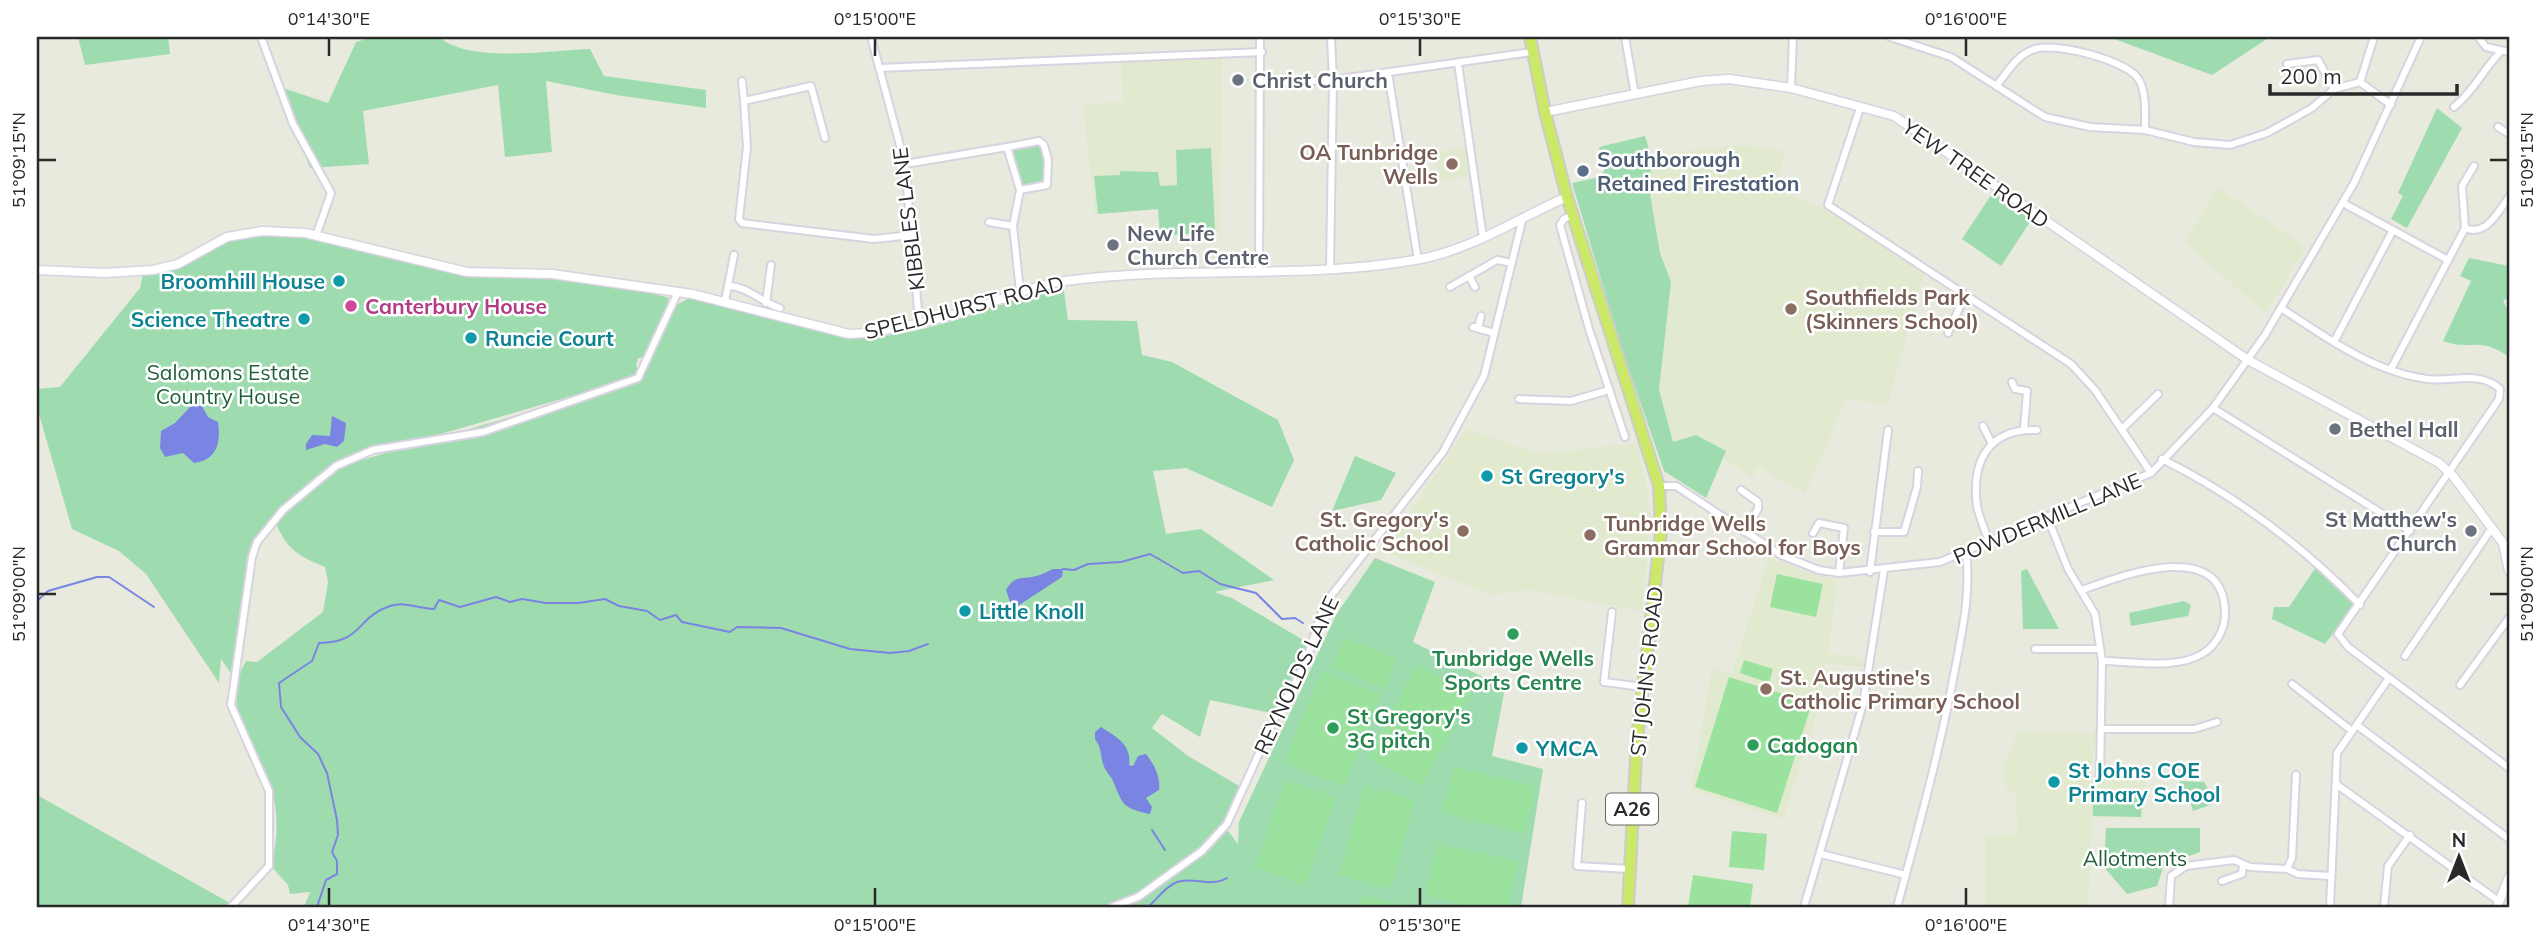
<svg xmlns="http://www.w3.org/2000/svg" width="2546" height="944" viewBox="0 0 2546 944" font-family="Mulish,sans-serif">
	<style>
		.education { fill: #e1eace }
		.green { fill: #9edcb0 }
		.pitch { fill: #9be29f }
		.water { fill: #7a84e2 }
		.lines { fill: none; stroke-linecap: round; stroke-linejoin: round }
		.stream { stroke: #7a84e2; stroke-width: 2 }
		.minor-casing { stroke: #d9d2e1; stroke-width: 10 }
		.tertiary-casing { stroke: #d9d2e1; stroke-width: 11 }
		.trunk-casing { stroke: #ccc; stroke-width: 14 }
		.minor { stroke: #fff; stroke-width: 6 }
		.tertiary { stroke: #fff; stroke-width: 8 }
		.trunk { stroke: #cce867; stroke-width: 10 }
		.ticks { fill: none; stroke: #292929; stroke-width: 2.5 }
		.worship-dot { fill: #6b7280; stroke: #fff; stroke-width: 2.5 }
		.education-dot { fill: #8d6e63; stroke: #fff; stroke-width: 2.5 }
		.service-dot { fill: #5c6f8a; stroke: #fff; stroke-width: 2.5 }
		.culture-dot { fill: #0f9aa8; stroke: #fff; stroke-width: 2.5 }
		.hotel-dot { fill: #d1479c; stroke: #fff; stroke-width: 2.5 }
		.leisure-dot { fill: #2e9e5b; stroke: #fff; stroke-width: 2.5 }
		.labels { text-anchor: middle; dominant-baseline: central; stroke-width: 5; stroke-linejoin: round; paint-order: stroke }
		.shield { fill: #fff; stroke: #696969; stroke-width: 2 }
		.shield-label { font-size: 19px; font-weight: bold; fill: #292929 }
		.worship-label { font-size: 21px; font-weight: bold; fill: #5b616d; stroke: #fff; text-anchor: start }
		.education-label { font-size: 21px; font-weight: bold; fill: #785e54; stroke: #fff; text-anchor: start }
		.service-label { font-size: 21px; font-weight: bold; fill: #4e5e75; stroke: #fff; text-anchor: start }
		.street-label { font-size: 21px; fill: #292929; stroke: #fff }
		.culture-label { font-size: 21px; font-weight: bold; fill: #0d838f; stroke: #fff; text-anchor: start }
		.hotel-label { font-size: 21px; font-weight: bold; fill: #b23c85; stroke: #fff; text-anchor: start }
		.park-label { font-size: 21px; fill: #215f3b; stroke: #fff }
		.leisure-label { font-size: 21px; font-weight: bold; fill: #27864d; stroke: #fff; text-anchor: start }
		.neatline { fill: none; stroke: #292929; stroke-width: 2.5 }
		.ticks-label { font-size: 18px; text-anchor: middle; fill: #292929 }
	</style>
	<rect width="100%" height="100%" fill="#e7eadd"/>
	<g class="education">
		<path d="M1222,58L1220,232L1160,236L1158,209L1095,214L1083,104L1123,102L1121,60Z"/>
		<path d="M1743,145L1786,151L1774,189L1827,210L1924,272L1888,403L1846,400L1805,494L1758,466L1752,478L1723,458L1726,451L1673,442L1659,390L1671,282L1660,253L1650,194L1651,155Z"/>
		<path d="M1465,148L1469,176L1438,180L1434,153Z"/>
		<path d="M2218,187L2306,247L2266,314L2185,242Z"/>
		<path d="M1467,429L1538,454L1638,443L1651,513L1642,611L1528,590L1491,595L1383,551Z"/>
		<path d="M1769,557L1807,572L1837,580L1828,653L1866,659L1865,667L1825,663L1820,704L1783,819L1691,790L1712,669L1732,674Z"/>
		<path d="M2019,731L2096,734L2091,776L2146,777L2143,818L2092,817L2088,906L1986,907L1985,835L2018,834L2016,795L2004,785L2005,761Z"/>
	</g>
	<g class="green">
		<path d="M78,37H168L170,54L85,65Z"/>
		<path d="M373,37H439C470,64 550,50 590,49L604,76L706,90V108L616,95L546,81L552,152L505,157L498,85L363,111L369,164L310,168L277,86L328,103L356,42Z"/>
		<path d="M2109,37H2270L2212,75Z"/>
		<path d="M2437,108L2462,128L2407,228L2391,219L2403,196L2398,193Z"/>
		<path d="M1645,136L1651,155L1650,194L1660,253L1671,282L1659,390L1673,442L1696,435L1726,451L1706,498L1664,471L1622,349L1572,183L1600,177L1604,171L1599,147Z"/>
		<path d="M1039,141L1044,145L1047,185L1020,190L1007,147Z"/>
		<path d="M1211,148L1215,232L1160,236L1158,209L1098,214L1094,176L1120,175V171L1158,172L1160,186L1177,185L1176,150Z"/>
		<path d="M1993,192L2032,219L2001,266L1962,239Z"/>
		<path d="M271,234L301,236L449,271L541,277L637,289L669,298L647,357L638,358L636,366L639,371L634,378L361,457L348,464L639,380L676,305L691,297L849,338C922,339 994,305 1063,284L1068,320L1137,321L1142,355L1172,362L1278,420L1294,460L1272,507L1186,468L1153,471L1166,534L1201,529L1274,580L1214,592L1232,598L1310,644L1304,664L1275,714L1210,700L1200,737L1162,714L1152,728L1188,756L1241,787L1224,826L1238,844L1239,822L1336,615L1375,558L1435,582L1413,642L1505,688L1492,756L1543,769L1521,907H304L310,892L290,894L288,885L271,866C279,835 279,807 267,776C252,736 220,706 246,661L257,662L323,612L328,582L325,567C295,554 288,550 274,520L294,506L289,500L256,538L249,558L232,675L221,659L219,683L146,574L119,551L72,529L37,407V389L60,387L140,288L143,274L175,268L221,242Z"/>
		<path d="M2469,258L2509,266V297L2503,301L2509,312V357C2477,335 2474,352 2443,341L2471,281L2460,276Z"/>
		<path d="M1355,456L1396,473L1381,500L1332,511Z"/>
		<path d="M2316,567L2355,605L2325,644L2272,619L2274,607H2289Z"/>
		<path d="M2027,569L2059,629H2023L2021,571Z"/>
		<path d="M2184,601L2191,605L2188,616L2131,626L2129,613Z"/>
		<path d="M2180,781L2204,782L2216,803L2193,811L2190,801L2180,798Z"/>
		<path d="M37,795L230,903L226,907H37Z"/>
		<path d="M2093,796L2142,798L2141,817L2093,816Z"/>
		<path d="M2106,828H2200V852L2164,865L2157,886L2127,894L2104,867Z"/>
	</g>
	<g class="pitch">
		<path d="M1777,574L1823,584L1816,617L1770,607Z"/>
		<path d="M1345,638L1397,659L1385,689L1332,667Z"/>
		<path d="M1744,660L1773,669L1769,683L1740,673Z"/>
		<path d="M1417,664L1471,692L1422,786L1368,758Z"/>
		<path d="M1322,671L1381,694L1344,786L1284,763Z"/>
		<path d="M1729,677L1812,703L1777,813L1695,787Z"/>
		<path d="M1454,767L1536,786L1525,833L1442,813Z"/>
		<path d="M1285,780L1336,797L1305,885L1255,868Z"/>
		<path d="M1364,786L1415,800L1391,889L1339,875Z"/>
		<path d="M1732,831L1767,834L1764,870L1729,867Z"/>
		<path d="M1437,844L1518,861L1508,907H1477L1426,896Z"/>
		<path d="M1693,875L1753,884L1750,907H1688Z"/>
		<path d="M1363,895L1411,907H1359Z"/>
	</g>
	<g class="water">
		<path d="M191,406H202L208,417L218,422C221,443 217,460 194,463L183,453L165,457L160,448L161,431L175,423Z"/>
		<path d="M332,416L346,423L344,441L337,447L325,444L306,450V444L312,435L330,436Z"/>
		<path d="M1053,569H1063L1062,577L1016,607L1010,602L1006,590C1015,574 1022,580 1036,576C1042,575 1048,571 1053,569Z"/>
		<path d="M1101,727C1116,737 1132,744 1129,765L1133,766L1138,756L1146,754C1154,764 1161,777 1159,790L1146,798L1152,807L1150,814C1120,808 1123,803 1112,779C1109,774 1105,770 1103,764C1100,754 1102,749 1095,739V732Z"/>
	</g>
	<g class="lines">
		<g class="stream">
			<path d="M1063,569L1074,570L1088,564L1121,562L1150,554L1183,573L1199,571L1220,584L1256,593L1282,619L1295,618L1303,623"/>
			<path d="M37,601L48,591L97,577H109L154,607"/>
			<path d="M1152,830L1165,850"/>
			<path d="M317,907L326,880L337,874V861L332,852L338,835L337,820L327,773L318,754L300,737L281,707L279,683L312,661L319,643C363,643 356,617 390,606C406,601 418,609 434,609L439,600L460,607L496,597L510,602L522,599L546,603H578L605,599L619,606L647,611L660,620L676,615L682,622L730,632L737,627L781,628L850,649L890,653L909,651L928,644"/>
			<path d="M1148,907C1159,898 1163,888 1177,882C1194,876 1210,888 1227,878"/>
		</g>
		<defs>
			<g id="minor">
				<path d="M261,37L293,124L331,193L316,236"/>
				<path d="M871,37L905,164L919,321"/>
				<path d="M1625,37L1635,95"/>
				<path d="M1890,37L1951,57L2045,117L2090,127L2145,130L2194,142L2230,145L2267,133L2312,108L2334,89L2360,82L2391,105"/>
				<path d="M2478,37L2486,47L2509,52"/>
				<path d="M1458,63L1483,238"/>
				<path d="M2287,64L2318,60L2334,89"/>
				<path d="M879,68L1262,52"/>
				<path d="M1388,73L1418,260"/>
				<path d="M742,81L744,101"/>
				<path d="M2360,82L2374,37"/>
				<path d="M1260,83L1333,80L1532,52"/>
				<path d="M1996,86C2007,73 2017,54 2035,49C2055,42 2124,60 2137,77C2147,90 2145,114 2145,130"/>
				<path d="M1791,88L1793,37"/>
				<path d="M2454,107C2473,92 2483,70 2501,51"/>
				<path d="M1860,108L1828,205L2071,364L2095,390L2151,473"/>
				<path d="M2498,127L2509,134"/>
				<path d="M825,138L811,86L744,101L747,147L739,219L742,223L874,239L912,235"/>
				<path d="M1007,147L1039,141L1044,145L1048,160L1047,185L1020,190"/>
				<path d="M905,164L1007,147L1020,190L1013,226L1020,291"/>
				<path d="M2343,203L2448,260"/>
				<path d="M1573,215L1564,219L1560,225L1589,329L1625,437"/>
				<path d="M989,222L1013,226"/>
				<path d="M2465,228C2486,237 2498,212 2509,197"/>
				<path d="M1330,270L1333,80L1331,37"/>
				<path d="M1259,272L1260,37"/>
				<path d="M1469,276L1475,287"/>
				<path d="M728,286C747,286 761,302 780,308"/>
				<path d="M1450,287L1497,260L1512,263"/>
				<path d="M725,301L734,255"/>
				<path d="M766,303L771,265"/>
				<path d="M2281,308C2325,337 2373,372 2427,379C2454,382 2479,370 2500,389L2499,399L2338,634L2348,647L2509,768"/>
				<path d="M1473,327L1494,333"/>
				<path d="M1478,328L1481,316"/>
				<path d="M1948,333L1965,295"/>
				<path d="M2334,342L2393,230"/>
				<path d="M2391,369L2465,228L2462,186L2474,166"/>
				<path d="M2012,382L2015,389L2027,391L2024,429"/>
				<path d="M1519,399L1571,401L1609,390"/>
				<path d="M2213,408L2410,531"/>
				<path d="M1983,426L1991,442"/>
				<path d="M2122,429L2158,394"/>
				<path d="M2162,459C2238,497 2301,544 2360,605"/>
				<path d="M1659,486H1676L1781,555L1819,570L1839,573L1940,562L2151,473L2213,408L2265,335L2354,183L2421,37"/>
				<path d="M1741,490L1758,502V509L1744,532"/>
				<path d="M2047,516L2068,569L2095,614L2102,661L2100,776"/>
				<path d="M1874,532H1904L1917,487L1918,471"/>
				<path d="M1813,533L1819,523L1844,528L1839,573"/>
				<path d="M1989,542C1985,530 1979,517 1977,506C1971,461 1989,428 2037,430"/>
				<path d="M1870,572L1888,430"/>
				<path d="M2082,590C2126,574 2225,537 2225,614C2225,629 2216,646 2202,654C2175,670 2132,661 2102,661"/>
				<path d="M1612,612L1604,682L1643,687"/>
				<path d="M2035,649H2100"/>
				<path d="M2405,656L2492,528"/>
				<path d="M2292,684L2352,731"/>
				<path d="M2460,685L2509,618"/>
				<path d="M2358,726L2509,839"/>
				<path d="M2101,729H2194L2217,722"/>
				<path d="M2336,784L2500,902"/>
				<path d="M1582,803L1577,866L1630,869"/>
				<path d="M1821,854L1906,875"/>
				<path d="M2287,869L2292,858L2296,775"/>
				<path d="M2222,881L2242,874L2243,865"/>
				<path d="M231,907L269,866V791L231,705L252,557L257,542L283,510L336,466L373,450L483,432L638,378L678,292"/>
				<path d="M1112,907L1138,897L1202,851L1227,824L1275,718L1305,665L1324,605L1443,452L1484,376L1523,217"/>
				<path d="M1804,907L1863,704L1884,570"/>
				<path d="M1897,907C1919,826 1941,746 1956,664C1963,627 1971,590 1966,553"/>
				<path d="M2169,907L2171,876L2186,866L2234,860L2250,867L2287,869L2298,874L2330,876"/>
				<path d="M2330,907L2337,753L2389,678"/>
				<path d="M2384,907L2388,866L2410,835"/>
			</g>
			<g id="tertiary">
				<path d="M1545,112L1701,81L1729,79L1791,88L1894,116L2248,360L2439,463L2453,476L2503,543L2509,571"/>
				<path d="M37,270L105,273L153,270L178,264L227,237L262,231L305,233L467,272L552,274L692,294L849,334C881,333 938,320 969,310C1001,300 1031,286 1065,281C1182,265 1300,280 1415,260C1470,251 1518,218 1567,197"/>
				<path d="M2497,907L2509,877"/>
			</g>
			<path id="trunk" d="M1530,37L1545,112L1567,197L1659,486L1661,532L1637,739L1628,907"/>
		</defs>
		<use href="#minor" class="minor-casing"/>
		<use href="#tertiary" class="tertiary-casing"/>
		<use href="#trunk" class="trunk-casing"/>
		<use href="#minor" class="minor"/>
		<use href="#tertiary" class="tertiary"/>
		<use href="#trunk" class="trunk"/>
	</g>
	<path class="ticks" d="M329,38V56M875,38V56M1420,38V56M1966,38V56M38,160H56M2490,160H2508M38,594H56M2490,594H2508M329,888V906M875,888V906M1420,888V906M1966,888V906"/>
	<g class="worship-dot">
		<circle cx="1238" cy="80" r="7"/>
		<circle cx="1113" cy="245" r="7"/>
		<circle cx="2335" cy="429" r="7"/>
		<circle cx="2471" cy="531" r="7"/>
	</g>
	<g class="education-dot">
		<circle cx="1452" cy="164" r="7"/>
		<circle cx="1791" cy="309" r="7"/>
		<circle cx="1463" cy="531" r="7"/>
		<circle cx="1590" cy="535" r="7"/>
		<circle cx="1766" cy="689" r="7"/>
	</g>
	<circle class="service-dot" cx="1583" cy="171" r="7"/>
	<g class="culture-dot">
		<circle cx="339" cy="281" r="7"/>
		<circle cx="304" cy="319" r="7"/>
		<circle cx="471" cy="338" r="7"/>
		<circle cx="1487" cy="476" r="7"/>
		<circle cx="965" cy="611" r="7"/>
		<circle cx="1522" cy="748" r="7"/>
		<circle cx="2054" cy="782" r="7"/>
	</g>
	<circle class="hotel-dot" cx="351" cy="306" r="7"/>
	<g class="leisure-dot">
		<circle cx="1513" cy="634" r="7"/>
		<circle cx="1333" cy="728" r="7"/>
		<circle cx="1753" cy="745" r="7"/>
	</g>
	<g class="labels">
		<rect class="shield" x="1606" y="793.5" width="52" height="31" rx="5"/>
		<g class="shield-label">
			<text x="1632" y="809">A26</text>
		</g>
		<g class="worship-label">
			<text x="1252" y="80">Christ Church</text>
			<text x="1127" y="233">New Life<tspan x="1127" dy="24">Church Centre</tspan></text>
			<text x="2349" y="429">Bethel Hall</text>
			<text x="2457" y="519" text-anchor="end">St Matthew's<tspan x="2457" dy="24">Church</tspan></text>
		</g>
		<g class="education-label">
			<text x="1438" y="152" text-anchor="end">OA Tunbridge<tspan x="1438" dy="24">Wells</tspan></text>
			<text x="1805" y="297">Southfields Park<tspan x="1805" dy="24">(Skinners School)</tspan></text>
			<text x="1449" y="519" text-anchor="end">St. Gregory's<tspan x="1449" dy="24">Catholic School</tspan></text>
			<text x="1604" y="523">Tunbridge Wells<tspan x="1604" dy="24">Grammar School for Boys</tspan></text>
			<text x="1780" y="677">St. Augustine's<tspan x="1780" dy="24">Catholic Primary School</tspan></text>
		</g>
		<g class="service-label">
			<text x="1597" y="159">Southborough<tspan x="1597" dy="24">Retained Firestation</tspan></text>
		</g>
		<g class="street-label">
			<text transform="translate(1976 173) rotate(35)">YEW TREE ROAD</text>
			<text transform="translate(908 219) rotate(-97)">KIBBLES LANE</text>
			<text transform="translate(964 307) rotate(-14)">SPELDHURST ROAD</text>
			<text transform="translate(2047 518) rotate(-23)">POWDERMILL LANE</text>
			<text transform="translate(1646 671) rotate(-84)">ST JOHN'S ROAD</text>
			<text transform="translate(1296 675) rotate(-65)">REYNOLDS LANE</text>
		</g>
		<g class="culture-label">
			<text x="325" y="281" text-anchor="end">Broomhill House</text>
			<text x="290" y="319" text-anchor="end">Science Theatre</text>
			<text x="485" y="338">Runcie Court</text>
			<text x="1501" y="476">St Gregory's</text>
			<text x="979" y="611">Little Knoll</text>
			<text x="1536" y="748">YMCA</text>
			<text x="2068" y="770">St Johns COE<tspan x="2068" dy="24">Primary School</tspan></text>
		</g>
		<g class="hotel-label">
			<text x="365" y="306">Canterbury House</text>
		</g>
		<g class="park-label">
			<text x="228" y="372">Salomons Estate<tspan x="228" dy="24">Country House</tspan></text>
			<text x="2135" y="858">Allotments</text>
		</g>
		<g class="leisure-label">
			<text x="1513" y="658" text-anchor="middle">Tunbridge Wells<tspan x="1513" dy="24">Sports Centre</tspan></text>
			<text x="1347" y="716">St Gregory's<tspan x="1347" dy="24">3G pitch</tspan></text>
			<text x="1767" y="745">Cadogan</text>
		</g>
	</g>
	<rect width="2546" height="944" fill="none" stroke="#ffffff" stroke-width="77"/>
	<g transform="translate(2459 857)" stroke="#ffffff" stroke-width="5" paint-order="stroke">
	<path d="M0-5L12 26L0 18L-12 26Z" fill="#292929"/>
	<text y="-10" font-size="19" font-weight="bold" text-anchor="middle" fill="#292929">N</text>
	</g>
	<path d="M2270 84v10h187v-10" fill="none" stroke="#292929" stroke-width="3.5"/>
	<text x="2280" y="84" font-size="21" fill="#292929" stroke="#ffffff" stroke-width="5" paint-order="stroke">200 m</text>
	<rect x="38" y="38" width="2470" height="868" class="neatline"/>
	<g class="ticks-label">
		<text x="329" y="25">0°14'30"E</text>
		<text x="875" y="25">0°15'00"E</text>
		<text x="1420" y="25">0°15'30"E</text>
		<text x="1966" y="25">0°16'00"E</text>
		<text transform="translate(19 160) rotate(-90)" y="6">51°09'15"N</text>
		<text transform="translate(2527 160) rotate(-90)" y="6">51°09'15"N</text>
		<text transform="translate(19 594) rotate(-90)" y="6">51°09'00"N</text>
		<text transform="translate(2527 594) rotate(-90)" y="6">51°09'00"N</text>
		<text x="329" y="931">0°14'30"E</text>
		<text x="875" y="931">0°15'00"E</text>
		<text x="1420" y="931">0°15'30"E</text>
		<text x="1966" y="931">0°16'00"E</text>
	</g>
</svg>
